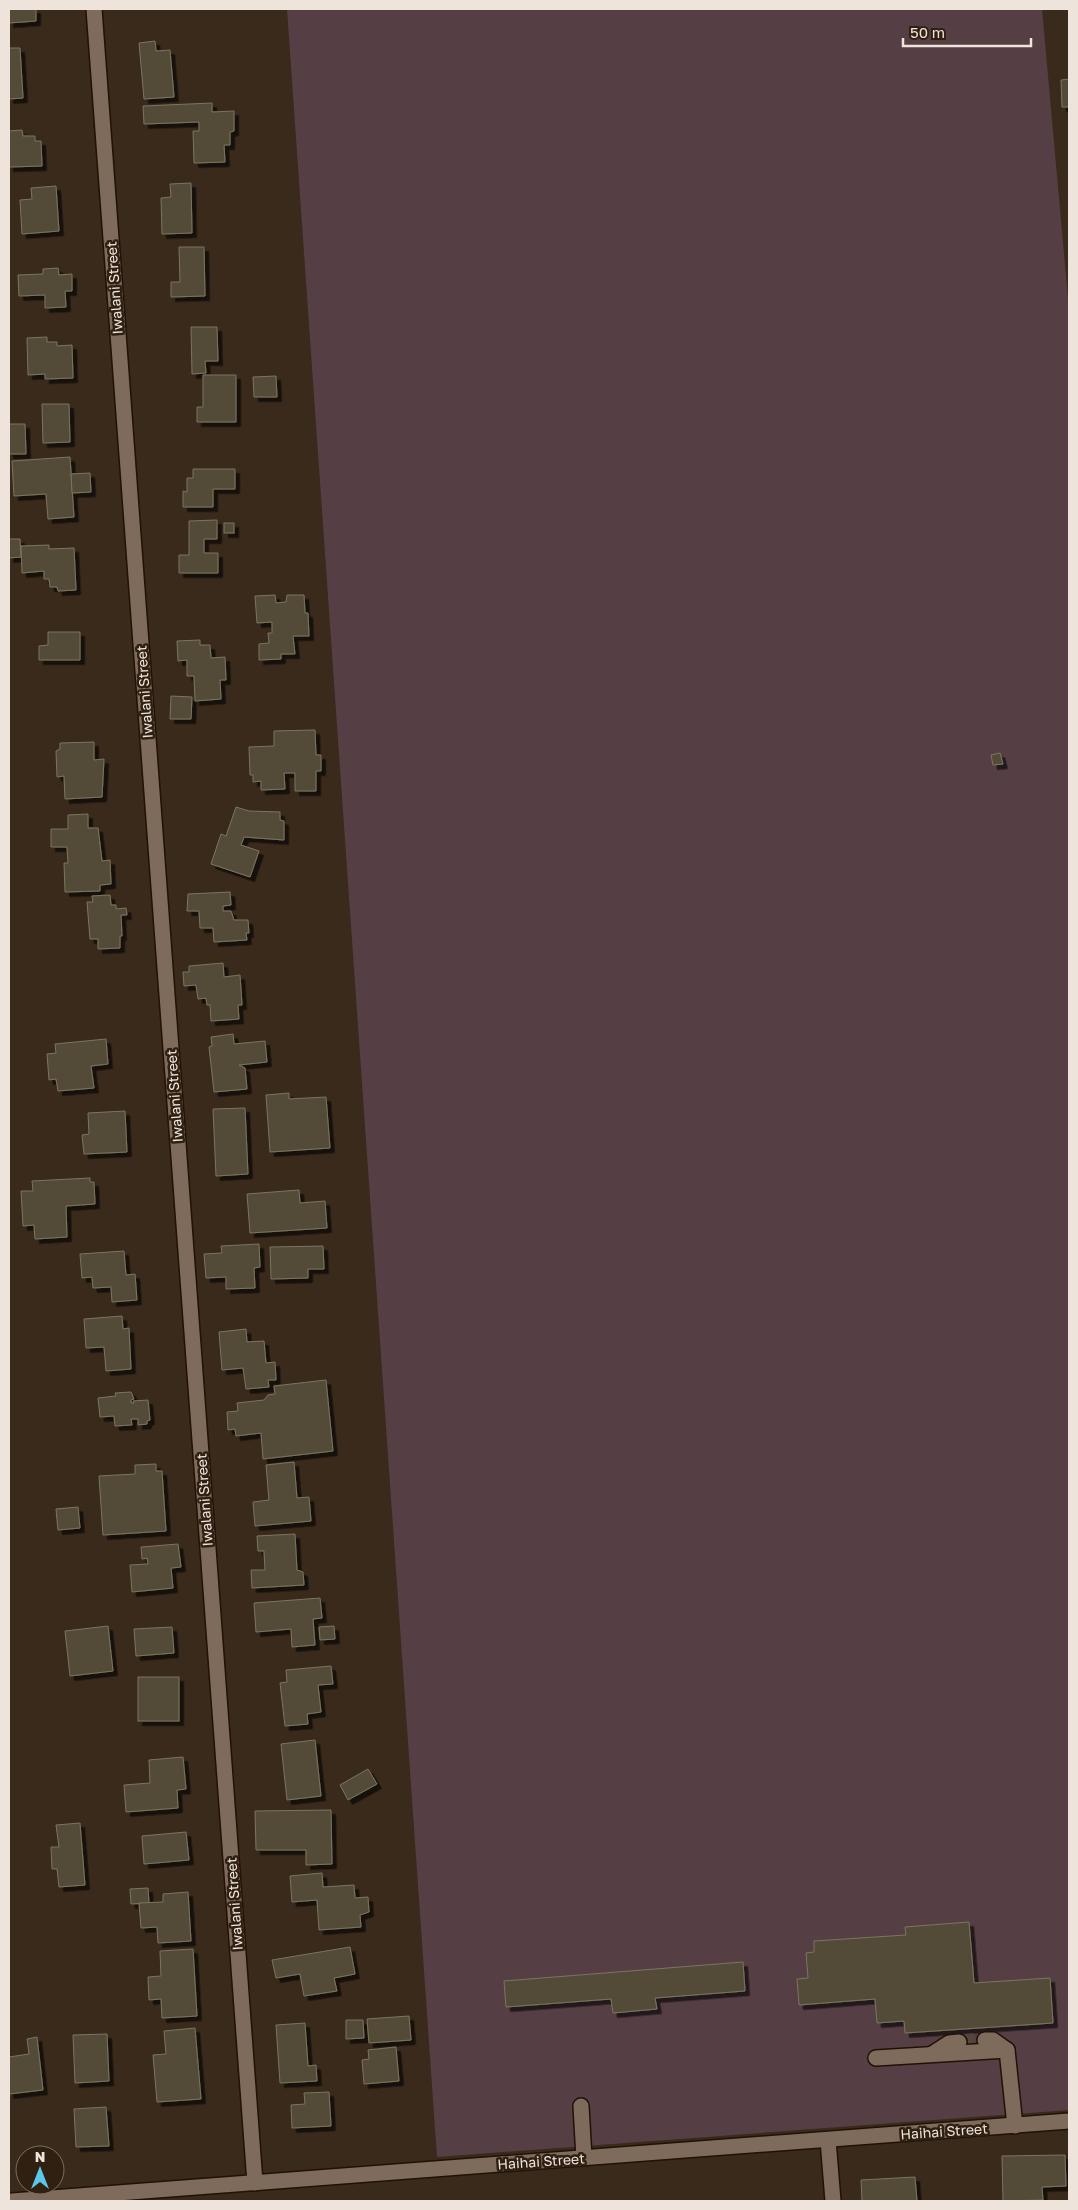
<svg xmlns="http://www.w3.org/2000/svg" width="1078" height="2210" viewBox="0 0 1078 2210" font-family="'Golos Text',sans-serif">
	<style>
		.green { fill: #563e45 }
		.building { fill: #524c38; stroke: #7b755f; filter: url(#shadow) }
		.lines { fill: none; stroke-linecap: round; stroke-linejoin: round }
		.minor-tunnel { stroke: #554639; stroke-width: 15; stroke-dasharray: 15 8; stroke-linecap: butt }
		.minor-casing { stroke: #201205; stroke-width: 18 }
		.minor { stroke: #7e6b5c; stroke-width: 15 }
		.labels { text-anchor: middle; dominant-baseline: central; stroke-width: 5; stroke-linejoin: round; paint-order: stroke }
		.street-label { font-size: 14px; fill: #eee4db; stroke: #2f2012 }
	</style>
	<defs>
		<filter id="shadow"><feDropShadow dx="4.5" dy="4.5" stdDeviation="0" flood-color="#0009"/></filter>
	</defs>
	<rect width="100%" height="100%" fill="#3a2a1c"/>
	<path class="green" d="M287,9H1042L1069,309V2110L437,2157Z"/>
	<g class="building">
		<path d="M9,9H36V21L9,23Z"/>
		<path d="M155,41L156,51L170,50L174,97L144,99L139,43Z"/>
		<path d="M9,48H20L23,98L9,99Z"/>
		<path d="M1069,79V107H1062L1061,80Z"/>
		<path d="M212,103V112L234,111V131L230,132V145H224L225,162L194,163L193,131H199V122L144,124L143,106Z"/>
		<path d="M22,130L23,136H35V141H41L42,166L9,167V131Z"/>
		<path d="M191,183L192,233L162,234L161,198L171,197L170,184Z"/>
		<path d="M56,186L59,231L22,234L20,200L32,199L31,188Z"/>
		<path d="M179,247H204L205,296L171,297V282H180Z"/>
		<path d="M58,268L59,275L72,274V291H65L66,307L45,308V295L19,296L18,275L43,274V269Z"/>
		<path d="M191,327H217L218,361H205L206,373L192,374Z"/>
		<path d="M47,337V342H57V346L72,345L73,378L45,379V374L28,375L27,338Z"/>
		<path d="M203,375H236V422H197V407H203Z"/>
		<path d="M276,376L277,397H254L253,377Z"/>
		<path d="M42,404H69L70,442L43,443Z"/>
		<path d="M9,424H25L26,454H9Z"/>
		<path d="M70,457L74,517L48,519L46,494L14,496L12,461Z"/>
		<path d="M193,469H235V489H213V507H183V491L187,492V478H193Z"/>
		<path d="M90,473L91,492L72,493L71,474Z"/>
		<path d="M217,520V539H204V553H218V573H179V555H189V521Z"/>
		<rect x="224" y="523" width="10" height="10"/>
		<path d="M9,539H20L21,557L9,558Z"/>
		<path d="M49,545V549L74,548L76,590L58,591L57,587H50L49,579H44V571L22,573L21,546Z"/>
		<path d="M275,595L276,603L286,602L287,595H304L305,613H308L309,636H293L295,654H281V659L259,660V644L269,643L268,633H272V622L257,623L255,596Z"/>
		<path d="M48,632H80V660H39V646L48,645Z"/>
		<path d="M200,640V645H210L211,658L225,657L226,680H220L221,699L195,701L194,676H187V660L178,661L177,641Z"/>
		<path d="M171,696L192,697L191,719H170Z"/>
		<path d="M315,730L316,755H321V771H316V791H295V773H284L285,789L261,790V781L253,782V775H250L249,747L274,746V731Z"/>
		<path d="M94,742V760L104,759L102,797L65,799L64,776L57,777L56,751L60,749V743Z"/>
		<path d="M1000,753L1003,764L993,765L991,755Z"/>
		<path d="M236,807L249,811L280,812V820L284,821V840L244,837L241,845L259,851L250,877L211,864L221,834L226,836Z"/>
		<path d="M88,814V828H98L102,861L110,860L111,884L100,885V891L65,892L64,863H68L67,847H51V829H68V815Z"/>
		<path d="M230,892L231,905L223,906V911H231L234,920H248L249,933H246L247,940L214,942L213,928H200L199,911H187L188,894Z"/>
		<path d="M110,895L111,905H116V909L126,908L127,915H121L122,936H120V948L98,949V939H90L87,902H93L92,896Z"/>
		<path d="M223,963L224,977L240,975L242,1005H238L239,1019L211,1021L210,1005H207L206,998L198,999L196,985L184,986L183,972H189V966Z"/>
		<path d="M233,1034L234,1044L265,1041L267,1062L239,1065L245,1068L247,1089L214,1092L209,1047L212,1046L211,1037Z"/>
		<path d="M106,1039L108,1064L91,1066L94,1088L58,1091L56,1079L49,1080L47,1054L56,1053L55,1044Z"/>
		<path d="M289,1093V1099L326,1097L330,1148L270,1152L266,1095Z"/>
		<path d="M245,1108L248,1174L216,1176L213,1109Z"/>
		<path d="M125,1111L127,1152L84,1154L82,1135L89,1134L88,1113Z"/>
		<path d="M90,1178V1182H94L95,1204L66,1206L67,1237L35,1239L34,1225L23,1226L21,1191H33L32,1181Z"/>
		<path d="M299,1190L300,1203L325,1201L327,1228L250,1233L247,1194Z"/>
		<path d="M259,1244L260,1267L254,1268L255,1288L226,1289V1277L206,1278L204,1254L222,1253L221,1246Z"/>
		<path d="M323,1246L324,1269H308V1278L271,1279L270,1247Z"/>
		<path d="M124,1251L126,1275L135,1274L137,1300L112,1302L111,1287L93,1288L92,1277L82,1278L80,1254Z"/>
		<path d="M122,1316L123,1329L129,1328L131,1369L106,1371L104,1347L86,1348L84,1319Z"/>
		<path d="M246,1329L247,1342L264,1341L266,1363L275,1362L276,1380H268L269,1387L246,1389L243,1368L222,1370L219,1332Z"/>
		<path d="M326,1380L333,1451L263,1459L261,1433L236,1436L235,1429L228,1430L227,1412L238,1411L237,1403L264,1400L268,1395L275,1394L274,1386Z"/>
		<path d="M131,1392L134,1399L131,1400V1403H134L133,1401L148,1400L150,1420L147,1421V1424L138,1425V1419H131L132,1425L115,1426L114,1416L100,1417L98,1398L116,1396L115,1393Z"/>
		<path d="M294,1462L297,1498L309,1497L311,1521L255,1526L253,1502L269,1500L266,1465Z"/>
		<path d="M156,1464V1471H162L166,1531L103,1535L99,1476L135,1474V1465Z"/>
		<path d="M78,1507L80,1528L58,1530L56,1509Z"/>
		<path d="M295,1534L297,1570L303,1572L304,1585L252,1588L251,1570H265L264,1551H258L257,1536Z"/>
		<path d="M178,1544L181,1567L171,1568L173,1588L132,1592L130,1565L148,1564L147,1558L142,1559L141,1547Z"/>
		<path d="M320,1598L322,1618L313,1619L315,1645L292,1647L291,1629L256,1632L254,1603Z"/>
		<path d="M108,1626L113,1671L70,1676L65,1631Z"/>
		<path d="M334,1626L335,1639L320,1640L319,1627Z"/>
		<path d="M172,1627L174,1653L136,1656L134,1629Z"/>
		<path d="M331,1666L333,1684L318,1685L321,1712L307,1714L308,1724L285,1726L280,1683L287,1682L286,1670Z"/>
		<rect x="138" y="1677" width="41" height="44"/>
		<path d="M315,1740L321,1796L287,1800L281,1744Z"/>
		<path d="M183,1757L186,1789L177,1790L178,1808L126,1812L124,1785L150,1783L149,1760Z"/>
		<path d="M368,1769L377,1784L348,1800L340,1785Z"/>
		<path d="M331,1810L332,1864L306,1865V1850H256L255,1811Z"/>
		<path d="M80,1823L85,1885L59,1887L57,1869H52L51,1847H59L56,1825Z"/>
		<path d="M186,1832L189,1860L144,1864L142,1836Z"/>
		<path d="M322,1873L323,1887L354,1885L355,1898L368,1897L369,1912L360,1915L361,1927L319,1930L317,1900L292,1902L290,1876Z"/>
		<path d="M148,1888L149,1903L131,1904L130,1889Z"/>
		<path d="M188,1892L191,1941L158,1943L157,1927L141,1928L139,1903L163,1902V1894Z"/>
		<path d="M969,1922L974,1983L1050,1978L1053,2023L905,2033L904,2021L877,2023L875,1999L799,2005L797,1979L808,1978L806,1953L814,1952V1941L906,1935L905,1927Z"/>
		<path d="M350,1947L355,1974L334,1978L337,1991L304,1996L300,1974L276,1978L272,1960Z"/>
		<path d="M193,1949L197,2016L162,2018L161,1999L149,2000L148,1977L161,1976L160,1951Z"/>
		<path d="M743,1962L745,1991L655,1998L657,2009L613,2013L611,1999L506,2007L504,1981Z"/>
		<path d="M409,2016L411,2040L369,2043L367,2019Z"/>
		<path d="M346,2020H363L364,2038L346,2039Z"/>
		<path d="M305,2023L308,2066L316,2065L317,2081L280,2083L276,2025Z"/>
		<path d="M195,2028L201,2099L157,2102L153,2055L166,2054L164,2031Z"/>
		<path d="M107,2034L109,2081L75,2083L73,2035Z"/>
		<path d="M37,2037L43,2090L9,2094V2057L29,2054L27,2039Z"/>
		<path d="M396,2047L399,2081L364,2084L362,2060L369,2059L368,2050Z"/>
		<path d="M329,2092L331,2126L292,2128L291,2105L305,2104L304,2093Z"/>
		<path d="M106,2107L109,2146L76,2147L74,2109Z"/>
		<path d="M1065,2155L1066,2186L1042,2187L1043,2200L1003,2201L1002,2156Z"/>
		<path d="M915,2177L917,2201H862L861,2180Z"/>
	</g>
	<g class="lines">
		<path class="minor-tunnel" d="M959,2042L985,2040"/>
		<defs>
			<g id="minor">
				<path d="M94,9L255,2183"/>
				<path d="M985,2040H993L1007,2050L1015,2126"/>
				<path d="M932,2054L949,2043L959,2042"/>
				<path d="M876,2058L1007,2050"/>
				<path d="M581,2106L584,2158"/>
				<path d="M828,2140L833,2201"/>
				<path d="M12,2201L1069,2121"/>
			</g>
		</defs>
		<use href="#minor" class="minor-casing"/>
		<use href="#minor" class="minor"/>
	</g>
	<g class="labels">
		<g class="street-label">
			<text transform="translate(114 288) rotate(-94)">Iwalani Street</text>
			<text transform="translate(144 692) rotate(-94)">Iwalani Street</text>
			<text transform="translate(174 1096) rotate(-94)">Iwalani Street</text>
			<text transform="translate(204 1500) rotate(-94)">Iwalani Street</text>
			<text transform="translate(234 1904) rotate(-94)">Iwalani Street</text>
			<text transform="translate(944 2131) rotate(-4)">Haihai Street</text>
			<text transform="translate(541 2161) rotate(-4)">Haihai Street</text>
		</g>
	</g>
	<rect width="1078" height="2210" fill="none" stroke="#eee4db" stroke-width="20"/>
	<g transform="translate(40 2170)"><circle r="24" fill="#2f2012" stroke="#7b6e62"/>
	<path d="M0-4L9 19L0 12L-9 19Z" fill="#5cc7e8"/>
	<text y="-8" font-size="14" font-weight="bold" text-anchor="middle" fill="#eee4db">N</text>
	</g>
	<path d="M903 38v8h128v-8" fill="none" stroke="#eee4db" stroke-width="2.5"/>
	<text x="910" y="38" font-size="15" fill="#eee4db" stroke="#2f2012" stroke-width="4" paint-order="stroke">50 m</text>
</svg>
